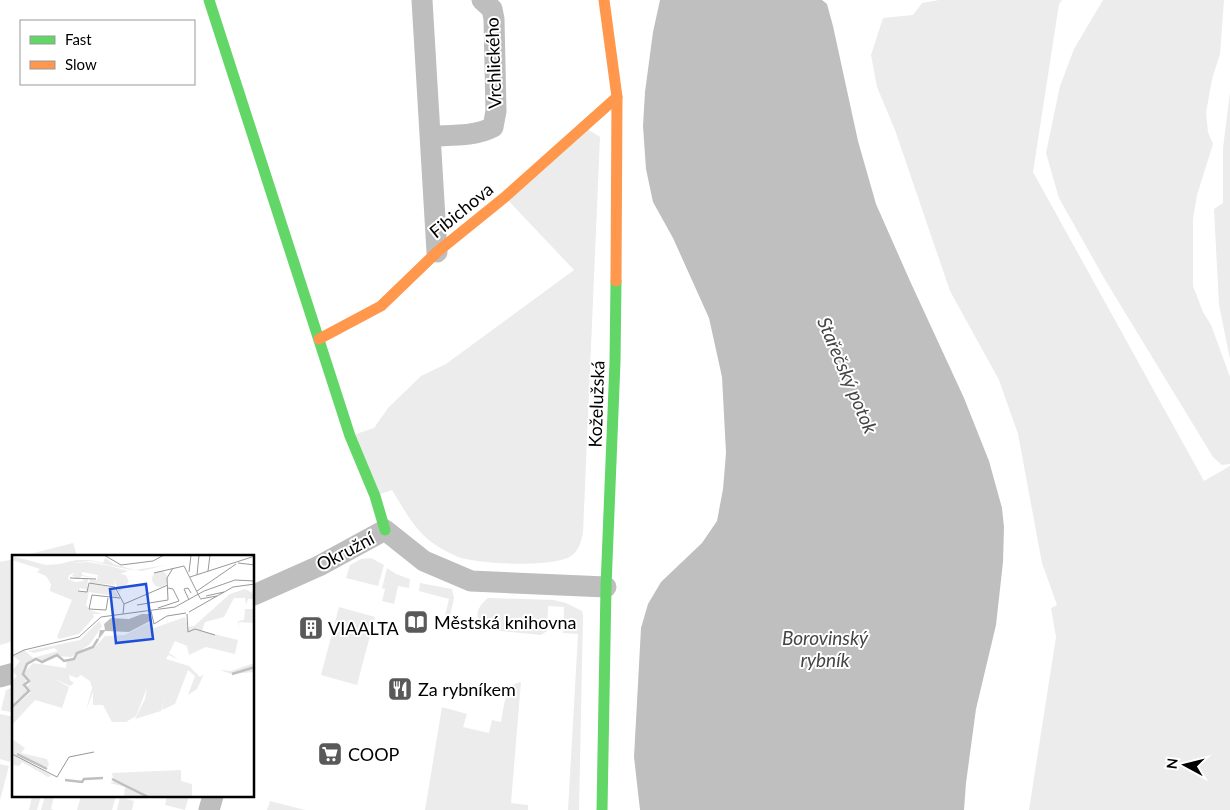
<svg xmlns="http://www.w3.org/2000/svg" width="1230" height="810" viewBox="0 0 1230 810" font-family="Lato,sans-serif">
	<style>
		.green { fill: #ececec }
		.water { fill: #bfbfbf }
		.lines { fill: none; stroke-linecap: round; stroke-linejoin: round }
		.street { stroke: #bebebe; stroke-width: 21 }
		.fast { stroke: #63d668; stroke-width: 11 }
		.slow { stroke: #ff974d; stroke-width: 11 }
		.labels { text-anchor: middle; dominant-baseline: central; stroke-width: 4; stroke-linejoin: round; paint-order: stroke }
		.street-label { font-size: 18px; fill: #000; stroke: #fff }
		.poi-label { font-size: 18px; fill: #000; stroke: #fff; text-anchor: start }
		.water-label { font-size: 19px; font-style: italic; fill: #444; stroke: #fff }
		.inset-river { fill: none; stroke: #bfbfbf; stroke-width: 2.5 }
		.inset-road { fill: none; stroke: #999; stroke-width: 1 }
		.view { fill: #1d4ed8; fill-opacity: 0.15; stroke: #1d4ed8; stroke-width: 2.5 }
		.inset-edge { fill: none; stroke: #000; stroke-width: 2.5 }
	</style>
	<rect width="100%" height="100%" fill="#fff"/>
	<g class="green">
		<path d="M939,0H1062L1059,4L1033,172L1204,481L1230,466V810H1029L1056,637L1051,608L1057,605L1042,563L1018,434L999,380L950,291L895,130L877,87L871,55L883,18L913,15L922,3Z"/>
		<path d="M1103,0H1224L1220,54L1212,79L1206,113L1208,132L1213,144L1197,195L1193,219V286L1203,312L1211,325L1230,377V464L1222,465L1213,457L1104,278L1059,198L1046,153L1060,86L1074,49Z"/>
		<path d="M1230,92V359L1219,305L1214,209L1223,203V148Z"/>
		<path d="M584,127L600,137L583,533C581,541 579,551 571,556C554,568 478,564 458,557C451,554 444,550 437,546C416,533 405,511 392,490L375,496L350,436L374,428L388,408L421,376L446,364L574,270L505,197Z"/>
		<path d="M73,543L77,556H22Z"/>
		<path d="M371,558L384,565L378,586L346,578L350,565L361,559Z"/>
		<path d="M14,559V641L0,645V562Z"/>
		<path d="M387,568L396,574L410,579L409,588L398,586L394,604L382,601L385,589L382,588Z"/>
		<path d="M420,583L452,589L454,598L449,620H444L449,599L419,591Z"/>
		<path d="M488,598L554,600L566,603L582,611L583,616L579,810H568L578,634L563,633L564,607L548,606L547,631L541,635L491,630C473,625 474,608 488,598Z"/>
		<path d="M339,607L375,617L357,685L321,675Z"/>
		<path d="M521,682L511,803L528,805V810H425L442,707L467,714L463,727L489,733L492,720L501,722C504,708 504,684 521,682Z"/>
		<path d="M14,687V713L1,710L6,690Z"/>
		<path d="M0,714L14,717V748L10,762L0,759Z"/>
		<path d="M0,764L9,766L0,800Z"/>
		<path d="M32,796H41L37,810H29Z"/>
		<path d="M45,796H54L51,809L54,810H41Z"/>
		<path d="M81,796H116L112,810H77Z"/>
		<path d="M167,796H189L185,810L165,805Z"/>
		<path d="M120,797L134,801L132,810H117Z"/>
		<path d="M270,801L305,810H267Z"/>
	</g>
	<path class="water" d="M660,0H822L827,4L833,26L858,141L876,204L910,281L964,398L989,461L1002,508L1004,527L1003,562L996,625L976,709L966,783L964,810H640L634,757L641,628L648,604L661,582L702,543L717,521L723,489L726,453L722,377L709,318L673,238L653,202L646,169L643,126L645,92L653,32Z"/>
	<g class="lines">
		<g class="street">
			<path d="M422,0L437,252"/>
			<path d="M431,136C452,135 474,137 493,127L496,111L494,19L492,9L482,0"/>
			<path d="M254,595L319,566L385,530L424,561L471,581L606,587"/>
			<path d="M0,677L14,673"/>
			<path d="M209,810L213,796"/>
		</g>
		<g class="fast">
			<path d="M209,0L350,436L375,496L385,530"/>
			<path d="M602,810L606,587L615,362L616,281"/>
		</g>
		<g class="slow">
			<path d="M604,0L617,97L616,281"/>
			<path d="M319,339L381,306L437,252L505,197L617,97"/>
		</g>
	</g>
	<defs>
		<symbol id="library-square" viewBox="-11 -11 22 22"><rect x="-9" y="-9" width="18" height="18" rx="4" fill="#595959" stroke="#fff"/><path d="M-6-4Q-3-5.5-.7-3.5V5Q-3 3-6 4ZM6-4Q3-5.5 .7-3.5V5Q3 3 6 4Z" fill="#fff"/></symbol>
		<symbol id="building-square" viewBox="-11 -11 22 22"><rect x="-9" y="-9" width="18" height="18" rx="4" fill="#595959" stroke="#fff"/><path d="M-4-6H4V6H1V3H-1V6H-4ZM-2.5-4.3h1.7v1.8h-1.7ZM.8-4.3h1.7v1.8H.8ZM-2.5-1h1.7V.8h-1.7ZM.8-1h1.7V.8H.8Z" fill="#fff"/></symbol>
		<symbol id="restaurant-square" viewBox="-11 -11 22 22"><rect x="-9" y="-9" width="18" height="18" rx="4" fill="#595959" stroke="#fff"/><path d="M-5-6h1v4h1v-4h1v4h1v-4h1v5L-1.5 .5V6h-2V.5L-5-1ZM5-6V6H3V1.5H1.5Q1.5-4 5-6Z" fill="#fff"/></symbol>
		<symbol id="supermarket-square" viewBox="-11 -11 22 22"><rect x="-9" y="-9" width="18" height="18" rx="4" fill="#595959" stroke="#fff"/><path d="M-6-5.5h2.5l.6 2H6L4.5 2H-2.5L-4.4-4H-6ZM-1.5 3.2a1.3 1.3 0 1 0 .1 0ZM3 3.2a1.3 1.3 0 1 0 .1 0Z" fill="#fff"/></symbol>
	</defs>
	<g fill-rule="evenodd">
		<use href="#library-square" x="402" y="608" width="28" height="28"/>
		<use href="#building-square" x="297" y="614" width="28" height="28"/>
		<use href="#restaurant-square" x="386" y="675" width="28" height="28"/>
		<use href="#supermarket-square" x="316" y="740" width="28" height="28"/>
	</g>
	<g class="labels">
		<g class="street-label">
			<text transform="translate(493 63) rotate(-92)">Vrchlického</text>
			<text transform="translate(461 210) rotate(-39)">Fibichova</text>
			<text transform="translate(596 404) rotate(-88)">Koželužská</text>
			<text transform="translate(345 551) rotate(-28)">Okružní</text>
		</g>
		<g class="poi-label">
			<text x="434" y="622">Městská knihovna</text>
			<text x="328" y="628">VIAALTA</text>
			<text x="418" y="689">Za rybníkem</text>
			<text x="348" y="754">COOP</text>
		</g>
		<g class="water-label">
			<text transform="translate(848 375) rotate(67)">Stařečský potok</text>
			<text x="825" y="637">Borovinský<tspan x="825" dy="22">rybník</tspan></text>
		</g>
	</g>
	<g transform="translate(12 555)">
		<rect width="242" height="242" fill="#fff"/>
		<path d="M0,1L34,10L76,7L98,11L116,16L108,19L114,20L117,27L107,37L102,25L103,30L78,28V24L85,25L86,20L70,17V20L84,23L70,21L66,24L58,23H65L60,21L62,18L57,20L56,24L63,27L72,26L69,23L76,24L75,35L68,33L66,37H75L78,28L101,32L107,42L77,37L74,50L78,55L90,59H81L82,62L67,79L47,84L45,82L60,45L38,36L39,29L34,21L25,17L28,14L0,5ZM93,3L102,9L123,15L154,10L130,16L114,14L78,6L43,10L35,9L28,8L43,10L64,5H78L91,8ZM140 24a8 8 0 1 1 16 0a8 8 0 1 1-16 0ZM233,34L242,39V44H236L234,50L233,43H222L212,62L193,67L190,76L226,85L223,99L194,92L177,100L175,91L163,86L157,98L166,104L156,100L154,104L177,111L188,122L192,119L185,134L176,140L183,121L176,115L163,149L150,155L152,144L149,156L123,164L133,144L135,133L124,161L114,167H100L91,150H81V137L74,156L80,133L78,126L69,120L65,123L57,120L58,125L62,128L58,131L41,123L57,132L50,153L23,145L0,170V154L19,137L14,132L18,128L12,118L21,108L54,113L55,104H62L64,99L83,92L93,81L113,80L136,68L142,73L173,62L176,72L182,71L218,39ZM233,54H242V68L227,67L226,74V66L232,65ZM87,66L90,71L78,89L59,102L45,101L29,106L23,103L15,109L10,118L14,124L12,133L17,137L4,145L0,152V126L5,121L0,116L8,106L1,101L12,95L21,103L46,96L42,93L22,98L16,96L68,85ZM242,108V117L219,119L208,115L219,116ZM0,184L13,193L9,198L35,204L37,210L33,214L8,201L40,221L36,222L10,207L7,211L0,210ZM169,215V226L180,229V242H112L113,232L98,228L103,226L115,230L101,224L100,218Z" fill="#ececec"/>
		<path d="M130,59H139L138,66L117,77L93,76L86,85L88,75H93L92,69L99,63L117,64Z" fill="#bfbfbf"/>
		<path class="inset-river" d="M220,119L243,112M0,152L17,136L12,130L17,126L11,119L15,109L24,104L30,107L45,100L52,106L62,104L65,98L81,92L86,84M5,199L35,214M100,224L136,242M53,225L70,227L72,224L91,223"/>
		<path class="inset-road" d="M92,0L109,10L141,6L152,0M226,8L243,10M196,16L198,0M177,17L179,0M142,18L172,11L188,43M185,20L187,0M178,22L243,1M58,23L84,24M66,36L75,37L77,28L103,32L112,49L111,59M185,36L224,9M194,41L212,37M96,43L94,55L77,54L80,40L108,43M188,44L205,41M177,45L172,34L176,33L179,38M112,49L156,30M125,50L156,45L155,23L161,13M146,53L167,46L161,34L156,33M139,56L142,69L155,61L174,58M177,57L221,32L243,29M175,59L176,77L183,74L203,80M0,101L12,95L67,82L89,62L163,52L192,36L223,25L243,26M0,199L45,222L57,202L82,197"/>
		<path class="view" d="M134,29L141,84L104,88L98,34Z"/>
		<rect width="242" height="242" class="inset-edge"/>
	</g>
	<rect x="20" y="20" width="175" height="65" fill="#ffffff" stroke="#999999"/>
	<rect x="30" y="36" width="25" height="8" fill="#63d668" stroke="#999999"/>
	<text x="65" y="45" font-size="15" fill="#000000">Fast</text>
	<rect x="30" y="61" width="25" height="8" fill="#ff974d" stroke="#999999"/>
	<text x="65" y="70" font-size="15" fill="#000000">Slow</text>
	<g transform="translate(1185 765) rotate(277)" stroke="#ffffff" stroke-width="4" paint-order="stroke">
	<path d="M0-4L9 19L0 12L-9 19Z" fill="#000000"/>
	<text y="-8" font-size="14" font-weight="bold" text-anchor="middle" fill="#000000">N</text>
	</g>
</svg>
